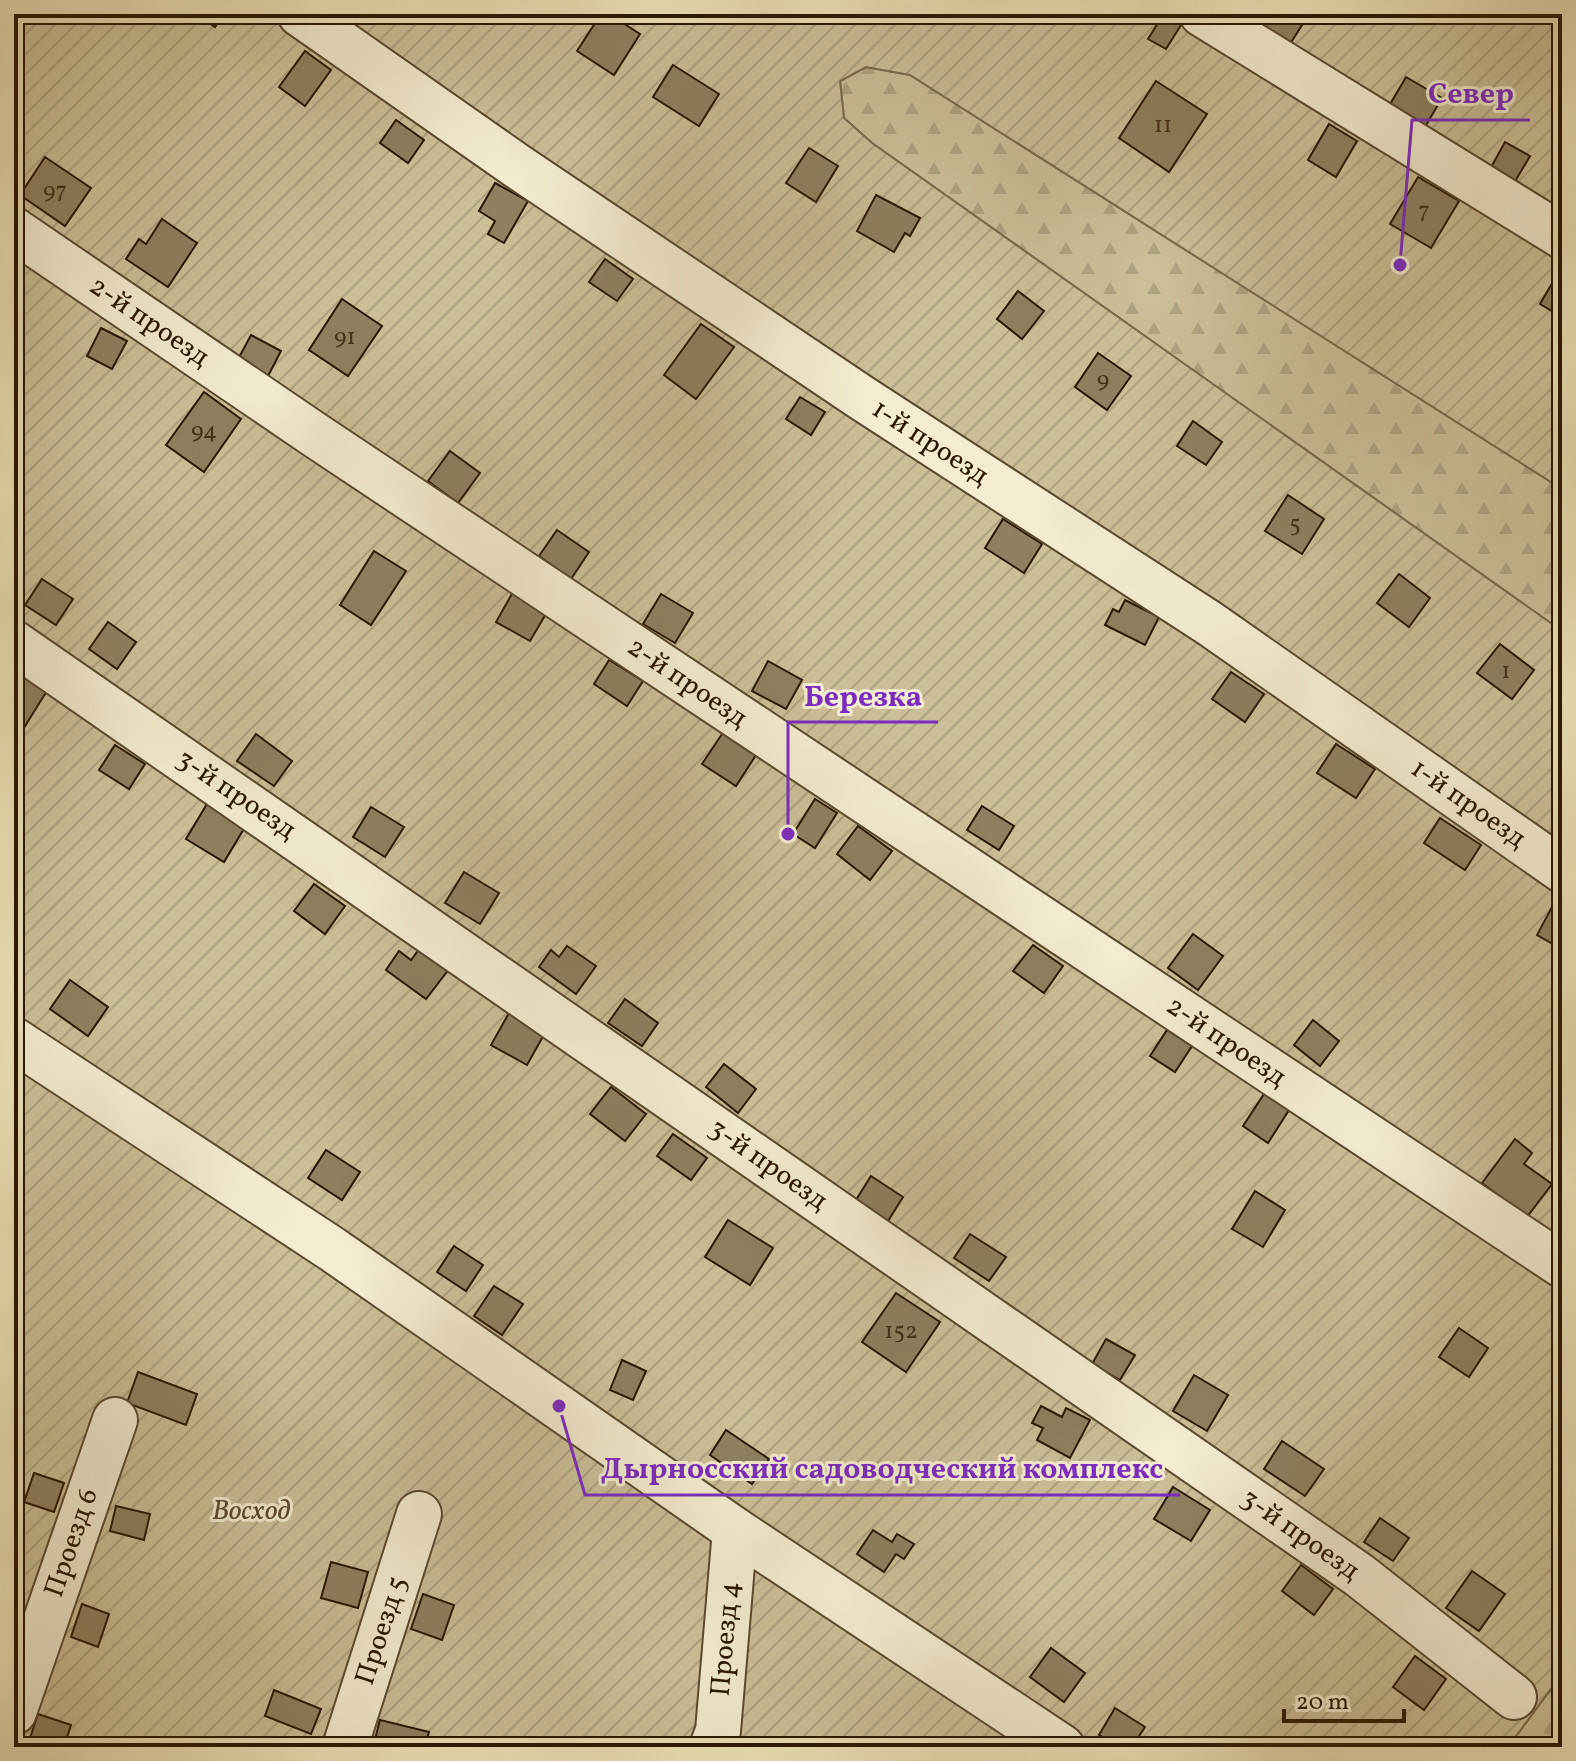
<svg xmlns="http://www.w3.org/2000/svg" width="1576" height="1761" viewBox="0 0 1576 1761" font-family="Vollkorn,serif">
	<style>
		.forest { fill: url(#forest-firs); stroke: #7a6b4c; stroke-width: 2 }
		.garden { fill: url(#garden-furrows); stroke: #7a6b4c; stroke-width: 2 }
		.building { fill: #8e8060; stroke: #291701; stroke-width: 2 }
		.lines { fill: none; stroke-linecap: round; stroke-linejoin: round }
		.minor-casing { stroke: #5a4a2e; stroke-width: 48 }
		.minor { stroke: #f3ecd0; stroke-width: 44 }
		.labels { text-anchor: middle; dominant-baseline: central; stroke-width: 6; stroke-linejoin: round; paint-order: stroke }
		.number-label { font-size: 24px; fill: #423119 }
		.street-label { font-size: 28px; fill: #291701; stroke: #f3ecd0 }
		.park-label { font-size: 28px; font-style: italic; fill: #5a492e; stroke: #f3ecd0 }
		.leader { fill: none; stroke: #7b2cbf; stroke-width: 3 }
		.callout-dot { fill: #7b2cbf; stroke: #f3ecd0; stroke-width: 3 }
		.callout-label { font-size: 30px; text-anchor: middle; font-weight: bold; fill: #7b2cbf; stroke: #f3ecd0; stroke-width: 6; stroke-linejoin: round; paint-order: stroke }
	</style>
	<defs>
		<pattern id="forest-firs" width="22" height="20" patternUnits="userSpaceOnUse" patternTransform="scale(2)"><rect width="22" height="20" fill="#cbbf98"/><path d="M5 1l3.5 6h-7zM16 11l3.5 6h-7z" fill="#aea381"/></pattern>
		<pattern id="garden-furrows" width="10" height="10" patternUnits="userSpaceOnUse" patternTransform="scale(2)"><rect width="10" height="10" fill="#cbbf98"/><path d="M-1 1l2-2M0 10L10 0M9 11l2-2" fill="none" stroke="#aea381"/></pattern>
	</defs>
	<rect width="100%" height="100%" fill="#ece1b7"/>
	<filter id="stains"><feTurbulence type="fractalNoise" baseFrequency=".0025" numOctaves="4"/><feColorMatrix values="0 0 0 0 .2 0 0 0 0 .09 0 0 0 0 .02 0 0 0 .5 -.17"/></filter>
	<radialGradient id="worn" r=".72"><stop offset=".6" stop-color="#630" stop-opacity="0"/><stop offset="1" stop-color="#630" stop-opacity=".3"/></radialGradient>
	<g class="forest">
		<path d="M866,67L910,75L1562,489V631L872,143L844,118L840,81Z"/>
		<path d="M1562,1674V1747H1508Z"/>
	</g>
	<path class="garden" d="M14,14H1562V489L910,75L866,67L840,81L844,118L872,143L1562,631V1674L1508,1747H14Z"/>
	<g class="building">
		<path d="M196,14H223L215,27Z"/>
		<path d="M601,14H609L640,34L614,75L577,51Z"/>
		<path d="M1266,14H1309L1290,44L1259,24Z"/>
		<path d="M1163,15L1181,25L1166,49L1148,39Z"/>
		<path d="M305,51L331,70L305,106L279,87Z"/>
		<path d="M673,65L719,94L699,126L653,97Z"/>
		<path d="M1406,77L1442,98L1425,127L1389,106Z"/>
		<path d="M1156,81L1207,114L1169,172L1119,138Z"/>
		<path d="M396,120L424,140L408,163L380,143Z"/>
		<path d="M1329,124L1357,141L1336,177L1308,160Z"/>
		<path d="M1505,142L1530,156L1513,185L1489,171Z"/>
		<path d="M809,148L838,166L816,202L786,183Z"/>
		<path d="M45,157L91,188L65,226L20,195Z"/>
		<path d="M1418,177L1459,201L1431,248L1390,224Z"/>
		<path d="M495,183L528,201L504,243L488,234L495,221L479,211Z"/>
		<path d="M876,195L920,218L910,236L905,233L894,252L857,231Z"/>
		<path d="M162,219L197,243L168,287L126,259L139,239L146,244Z"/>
		<path d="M605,259L633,279L617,301L589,282Z"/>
		<path d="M1561,268H1562V317L1540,304Z"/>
		<path d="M1018,291L1044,311L1022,339L997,319Z"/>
		<path d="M342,299L382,326L348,376L309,350Z"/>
		<path d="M701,324L734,347L696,399L664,375Z"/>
		<path d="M101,328L127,341L112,369L87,356Z"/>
		<path d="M251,335L281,351L267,378L237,361Z"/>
		<path d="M1098,353L1131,376L1107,410L1075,387Z"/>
		<path d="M204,392L241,419L204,472L166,445Z"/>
		<path d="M800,397L825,412L811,435L786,419Z"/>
		<path d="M1193,421L1222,442L1206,465L1177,446Z"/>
		<path d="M450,451L480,473L458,503L428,481Z"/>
		<path d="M1288,495L1324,519L1302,554L1265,531Z"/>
		<path d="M1003,519L1042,544L1024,573L985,548Z"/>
		<path d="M557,530L589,552L571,579L539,556Z"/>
		<path d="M374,551L406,571L371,625L340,605Z"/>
		<path d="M1399,574L1430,598L1409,627L1377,603Z"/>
		<path d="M42,579L73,599L56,625L25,605Z"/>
		<path d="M513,592L547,612L530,641L496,622Z"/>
		<path d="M661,594L693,613L675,643L643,624Z"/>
		<path d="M1125,600L1159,617L1145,645L1105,625L1113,609L1119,612Z"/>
		<path d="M108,622L136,642L117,669L89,649Z"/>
		<path d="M1500,644L1534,670L1512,699L1477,673Z"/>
		<path d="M609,660L643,681L627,706L594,684Z"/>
		<path d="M768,661L802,680L786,709L752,691Z"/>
		<path d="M21,672L48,689L17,739L14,737V683Z"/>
		<path d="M1231,672L1264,694L1245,722L1212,699Z"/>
		<path d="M724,731L758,752L736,786L702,764Z"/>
		<path d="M256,734L292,761L274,786L237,761Z"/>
		<path d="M1336,744L1375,769L1356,798L1317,773Z"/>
		<path d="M115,745L145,764L129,789L99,770Z"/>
		<path d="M815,799L837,813L815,848L793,834Z"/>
		<path d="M207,804L245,827L224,862L186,839Z"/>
		<path d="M982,806L1014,826L999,850L967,830Z"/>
		<path d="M371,807L404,827L385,857L353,837Z"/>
		<path d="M1440,818L1481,845L1465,870L1424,843Z"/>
		<path d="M858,826L892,851L870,880L837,854Z"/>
		<path d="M464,872L499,893L480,924L445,903Z"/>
		<path d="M314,884L345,906L325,934L294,911Z"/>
		<path d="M1554,903L1562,907V949L1537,935Z"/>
		<path d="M1193,934L1223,956L1198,990L1168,968Z"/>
		<path d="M1033,945L1063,966L1044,993L1013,971Z"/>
		<path d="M567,946L596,966L576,994L539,967L551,950L559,957Z"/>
		<path d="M420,948L449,969L426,999L386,970L399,951L411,960Z"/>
		<path d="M70,980L108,1007L88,1036L50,1009Z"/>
		<path d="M625,999L658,1023L642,1046L608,1023Z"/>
		<path d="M509,1013L545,1033L527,1065L491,1045Z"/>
		<path d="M1313,1020L1339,1041L1320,1066L1294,1045Z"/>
		<path d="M1167,1030L1192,1046L1175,1072L1150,1056Z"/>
		<path d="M724,1064L756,1089L738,1113L706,1087Z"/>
		<path d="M611,1087L646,1114L625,1141L590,1114Z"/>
		<path d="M1264,1094L1289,1110L1268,1143L1243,1126Z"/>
		<path d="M673,1134L707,1158L691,1180L657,1156Z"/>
		<path d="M1515,1139L1532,1153L1524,1164L1552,1184L1527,1217L1482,1183Z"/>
		<path d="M326,1150L360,1172L342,1200L308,1178Z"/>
		<path d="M871,1176L903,1197L888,1221L856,1200Z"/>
		<path d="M1255,1191L1285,1210L1263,1247L1232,1229Z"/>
		<path d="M728,1220L773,1248L750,1285L705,1257Z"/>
		<path d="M970,1234L1006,1257L989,1281L954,1258Z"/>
		<path d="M454,1246L483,1265L466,1291L437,1272Z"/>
		<path d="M494,1286L523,1304L502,1335L474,1316Z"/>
		<path d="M896,1293L940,1322L906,1372L862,1342Z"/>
		<path d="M1459,1328L1488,1348L1469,1377L1439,1357Z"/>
		<path d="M1106,1339L1135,1355L1120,1380L1092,1364Z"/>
		<path d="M622,1360L646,1371L633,1400L610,1390Z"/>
		<path d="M138,1372L197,1394L186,1425L127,1403Z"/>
		<path d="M1194,1375L1228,1395L1207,1431L1173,1411Z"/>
		<path d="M1041,1406L1062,1417L1066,1408L1090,1420L1070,1458L1037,1440L1043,1428L1032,1423Z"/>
		<path d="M726,1430L769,1459L752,1484L710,1455Z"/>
		<path d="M1282,1441L1324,1469L1305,1496L1264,1469Z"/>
		<path d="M34,1473L64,1483L54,1512L24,1502Z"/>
		<path d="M1173,1487L1210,1510L1191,1541L1154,1519Z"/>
		<path d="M116,1506L150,1514L144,1540L110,1531Z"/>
		<path d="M1380,1518L1409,1538L1393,1561L1364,1542Z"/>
		<path d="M873,1530L892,1542L897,1534L914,1544L904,1559L896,1554L884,1572L857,1554Z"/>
		<path d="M331,1562L368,1572L358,1608L321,1598Z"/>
		<path d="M1301,1565L1333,1589L1314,1615L1282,1591Z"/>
		<path d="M1472,1571L1505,1594L1479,1631L1446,1608Z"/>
		<path d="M423,1594L454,1605L442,1640L411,1629Z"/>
		<path d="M82,1604L109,1614L98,1647L71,1637Z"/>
		<path d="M1051,1648L1085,1673L1064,1702L1030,1677Z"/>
		<path d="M1415,1656L1446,1679L1424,1710L1393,1687Z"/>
		<path d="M274,1690L321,1709L311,1734L265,1716Z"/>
		<path d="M1115,1708L1145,1727L1132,1747H1119L1099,1735Z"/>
		<path d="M38,1714L71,1725L64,1747H27Z"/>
		<path d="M380,1720L429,1732L425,1747H373Z"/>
	</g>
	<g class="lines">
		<defs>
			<g id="minor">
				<path d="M300,14L517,166L862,398L1209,623L1562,870"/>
				<path d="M1202,14L1562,236"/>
				<path d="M14,230L315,435L1562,1265"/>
				<path d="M14,643L1359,1575L1514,1697"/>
				<path d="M14,1040L332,1249L735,1530L1062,1747"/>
				<path d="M14,1712L115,1420"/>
				<path d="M345,1747L419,1514"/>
				<path d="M712,1747L718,1731L735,1530"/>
			</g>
		</defs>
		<use href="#minor" class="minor-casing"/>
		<use href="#minor" class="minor"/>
	</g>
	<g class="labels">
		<g class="number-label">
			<text x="1163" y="126">11</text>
			<text x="55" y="192">97</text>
			<text x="1424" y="212">7</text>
			<text x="345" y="338">91</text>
			<text x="1103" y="381">9</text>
			<text x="204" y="432">94</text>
			<text x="1295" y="525">5</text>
			<text x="1506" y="672">1</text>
			<text x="901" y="1332">152</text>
		</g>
		<g class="street-label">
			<text transform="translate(149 322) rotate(34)">2-й проезд</text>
			<text transform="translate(930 443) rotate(33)">1-й проезд</text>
			<text transform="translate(687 683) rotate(34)">2-й проезд</text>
			<text transform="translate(236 795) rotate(34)">3-й проезд</text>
			<text transform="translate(1468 804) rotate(35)">1-й проезд</text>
			<text transform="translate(1226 1042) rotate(34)">2-й проезд</text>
			<text transform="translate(768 1165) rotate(35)">3-й проезд</text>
			<text transform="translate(1300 1535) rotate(35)">3-й проезд</text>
			<text transform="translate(72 1543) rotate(-71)">Проезд 6</text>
			<text transform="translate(382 1631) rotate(-72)">Проезд 5</text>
			<text transform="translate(726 1639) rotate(-85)">Проезд 4</text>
		</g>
		<g class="park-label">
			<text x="251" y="1511">Восход</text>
		</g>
	</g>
	<path class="leader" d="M1400 265L1412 120H1530M788 834L788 722H938M559 1406L585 1495H1180"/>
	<g class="callout-dot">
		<circle cx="1400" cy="265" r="8"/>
		<circle cx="788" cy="834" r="8"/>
		<circle cx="559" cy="1406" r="8"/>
	</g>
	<g class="callout-label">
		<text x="1471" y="103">Север</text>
		<text x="863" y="706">Березка</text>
		<text x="882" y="1478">Дырносский садоводческий комплекс</text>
	</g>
	<rect width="1576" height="1761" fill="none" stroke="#ece1b7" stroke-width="48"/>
	<rect x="16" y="16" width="1544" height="1729" fill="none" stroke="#291701" stroke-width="4"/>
	<rect x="24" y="24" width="1528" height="1713" fill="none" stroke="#291701" stroke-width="2"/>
	<path d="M1284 1709v12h120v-12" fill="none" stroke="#291701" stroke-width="4"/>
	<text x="1296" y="1709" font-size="24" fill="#291701" stroke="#f3ecd0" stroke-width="6" paint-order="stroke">20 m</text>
	<rect width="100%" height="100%" filter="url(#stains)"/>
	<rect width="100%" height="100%" fill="url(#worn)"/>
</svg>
